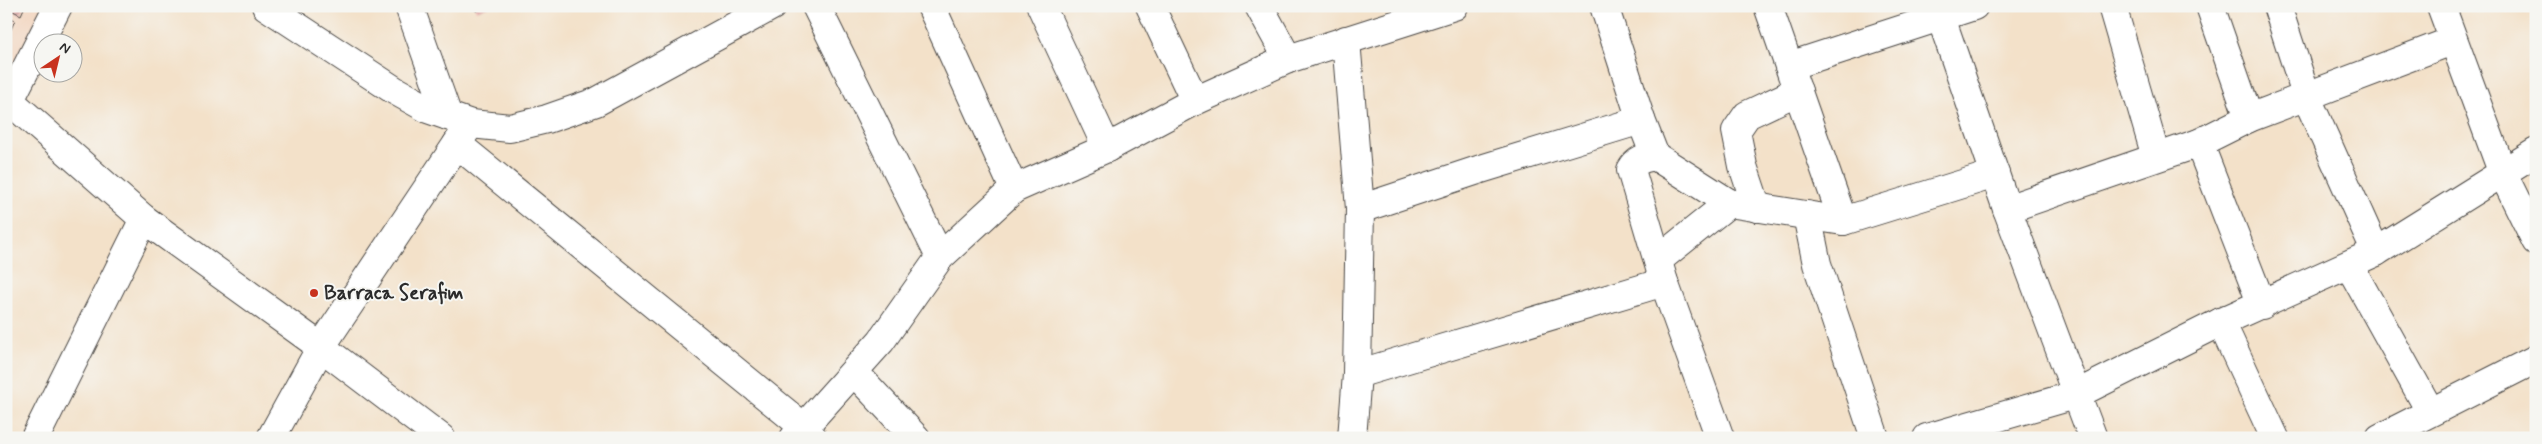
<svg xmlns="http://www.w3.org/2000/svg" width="2542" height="444" viewBox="0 0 2542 444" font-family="Mynerve,sans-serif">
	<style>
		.built { fill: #f2d4be }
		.building { fill: url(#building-cross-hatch) }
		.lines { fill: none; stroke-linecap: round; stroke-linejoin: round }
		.minor-casing { stroke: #494643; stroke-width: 30 }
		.minor { stroke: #fff; stroke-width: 28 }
		.poi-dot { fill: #c8321e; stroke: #f6f6f2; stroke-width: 2 }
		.labels { text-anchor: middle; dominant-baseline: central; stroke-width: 4; stroke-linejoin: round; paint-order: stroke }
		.poi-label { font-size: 20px; font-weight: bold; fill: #2b2b2b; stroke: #f6f6f2; text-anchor: start }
	</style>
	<defs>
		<pattern id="building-cross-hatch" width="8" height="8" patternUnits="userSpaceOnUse" patternTransform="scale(1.25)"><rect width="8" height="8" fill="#eeafae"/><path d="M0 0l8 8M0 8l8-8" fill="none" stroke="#c18f8e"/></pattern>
	</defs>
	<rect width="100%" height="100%" fill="#f6f6f2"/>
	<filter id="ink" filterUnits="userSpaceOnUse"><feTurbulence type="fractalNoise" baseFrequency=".02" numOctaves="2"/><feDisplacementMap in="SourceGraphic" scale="10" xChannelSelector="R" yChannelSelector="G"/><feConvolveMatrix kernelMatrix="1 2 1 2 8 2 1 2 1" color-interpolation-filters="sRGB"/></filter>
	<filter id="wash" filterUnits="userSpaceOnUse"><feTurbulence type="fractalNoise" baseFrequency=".0096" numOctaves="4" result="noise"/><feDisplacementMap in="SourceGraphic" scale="20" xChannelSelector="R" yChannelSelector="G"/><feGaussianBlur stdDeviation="1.12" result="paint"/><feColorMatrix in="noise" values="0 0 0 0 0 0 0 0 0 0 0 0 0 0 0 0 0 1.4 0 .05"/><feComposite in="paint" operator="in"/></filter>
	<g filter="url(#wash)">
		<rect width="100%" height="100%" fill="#f3e1c9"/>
		<path class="built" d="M6,6H58L6,99Z"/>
		<g id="blocks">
			<g class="building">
				<path d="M8,6H25L21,15L7,8Z"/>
				<path d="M474,6H489L476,11Z"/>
				<path d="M6,15L15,20L9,34L6,32Z"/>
			</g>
		</g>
	</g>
	<g filter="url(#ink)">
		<use href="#blocks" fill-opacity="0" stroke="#494643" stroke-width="1"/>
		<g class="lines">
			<defs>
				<g id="minor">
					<path d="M266,6L394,90L428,109L471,124L510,128L547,119L596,102L772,6"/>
					<path d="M409,6L448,116"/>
					<path d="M816,6L940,257"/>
					<path d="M931,6L1014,189"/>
					<path d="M1041,6L1107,148"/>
					<path d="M1150,6L1195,101"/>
					<path d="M1259,6L1288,59"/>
					<path d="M1604,6L1641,120L1655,156C1644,158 1637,159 1631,170L1664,282L1720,438"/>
					<path d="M1768,6L1843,221"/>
					<path d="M1937,6L2007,209L2093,438"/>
					<path d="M2112,6L2156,157"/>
					<path d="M2210,6L2249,118"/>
					<path d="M2277,6L2307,98L2376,252"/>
					<path d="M2441,6L2503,174L2536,241"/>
					<path d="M1346,40L1360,209L1357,374L1352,438"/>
					<path d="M1789,66L1974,6"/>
					<path d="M10,101L144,219L321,347L441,438"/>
					<path d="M6,108L58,6"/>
					<path d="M2199,143L2262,305"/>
					<path d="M457,144L805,428L813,438"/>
					<path d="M1655,156L1729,203L1843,221L1995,174"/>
					<path d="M1757,208L1743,166L1736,131L1747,115L1798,91"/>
					<path d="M1360,209L1481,169L1641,120"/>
					<path d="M2007,209L2199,143L2249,118L2452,41"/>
					<path d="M1807,215L1817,264L1875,438"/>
					<path d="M1658,260L1729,203"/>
					<path d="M2349,265L2430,411"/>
					<path d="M2221,322L2275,438"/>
					<path d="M854,372L916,438"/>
					<path d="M1357,374L1664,282"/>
					<path d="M35,438L144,219"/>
					<path d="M271,438L321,347L467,129"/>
					<path d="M794,438L881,341L940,257L1014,189L1107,148L1195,101L1288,59L1454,6"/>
					<path d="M1927,438L2075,395L2221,322L2376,252L2536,152"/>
					<path d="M2380,438L2536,359"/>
				</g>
			</defs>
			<use href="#minor" class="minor-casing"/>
			<use href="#minor" class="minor"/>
		</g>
	</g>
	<circle class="poi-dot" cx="314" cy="293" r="5"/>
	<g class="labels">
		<g class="poi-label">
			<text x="324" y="293">Barraca Serafim</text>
		</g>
	</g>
	<rect width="2542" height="444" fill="none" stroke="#f6f6f2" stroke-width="25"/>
	<g transform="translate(58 58) rotate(35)"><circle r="24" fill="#f6f6f2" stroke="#a5a5a2"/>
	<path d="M0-4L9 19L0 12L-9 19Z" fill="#c8321e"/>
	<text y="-8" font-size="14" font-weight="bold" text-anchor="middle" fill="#2b2b2b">N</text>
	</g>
</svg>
